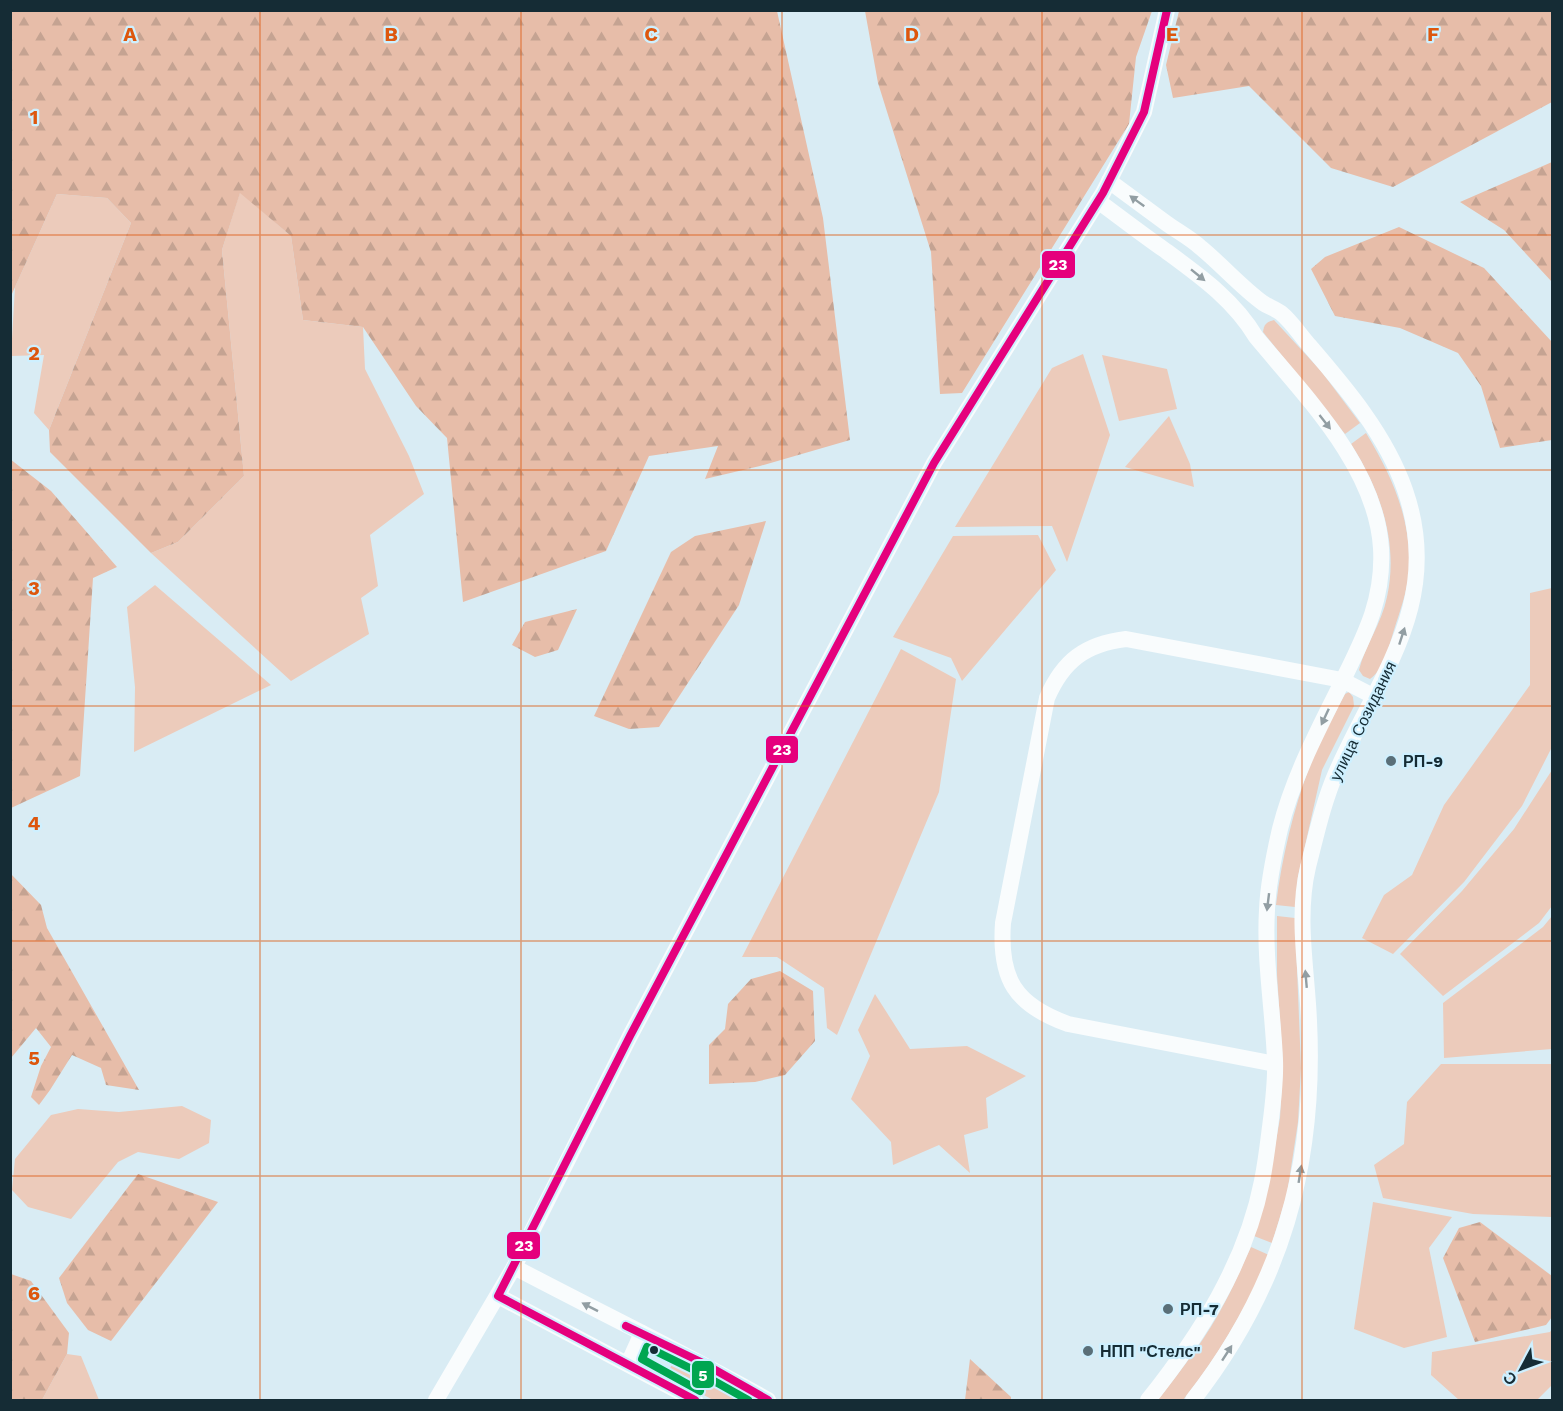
<svg xmlns="http://www.w3.org/2000/svg" width="1563" height="1411" viewBox="0 0 1563 1411" font-family="'Work Sans',sans-serif">
	<style>
		.green { fill: #eccbbb }
		.forest { fill: url(#forest-firs) }
		.lines { fill: none; stroke-linecap: round; stroke-linejoin: round }
		.minor { stroke: #f9fcfd; stroke-width: 16 }
		.bus-1-casing { stroke: #cef0ff; stroke-width: 12 }
		.bus-2-casing { stroke: #cef0ff; stroke-width: 12 }
		.bus-1 { stroke: #e5007d; stroke-width: 8 }
		.bus-2 { stroke: #00a651; stroke-width: 8 }
		.oneway { fill: #929ea3 }
		.grid { fill: none; stroke: #dd570e; stroke-width: 1.5; stroke-opacity: 0.55 }
		.poi-dot { fill: #5a6f78; stroke: #cef0ff; stroke-width: 2 }
		.bus-dot { fill: #152c35; stroke: #cef0ff; stroke-width: 2 }
		.labels { text-anchor: middle; dominant-baseline: central; stroke-width: 4.5; stroke-linejoin: round; paint-order: stroke }
		.street-label { font-size: 16px; fill: #152c35; stroke: #cef0ff }
		.poi-label { font-size: 16px; font-weight: bold; fill: #152c35; stroke: #cef0ff; text-anchor: start }
		.grid-label { font-size: 20px; text-anchor: middle; font-weight: bold; fill: #dd570e; stroke: #cef0ff; stroke-width: 4.5; stroke-linejoin: round; paint-order: stroke }
		.line-badge { stroke: #cef0ff; stroke-width: 2 }
		.badge-label { font-size: 16px; text-anchor: middle; font-weight: bold; fill: #fff }
	</style>
	<defs>
		<pattern id="forest-firs" width="22" height="20" patternUnits="userSpaceOnUse" patternTransform="scale(1.5)"><rect width="22" height="20" fill="#e7bda9"/><path d="M5 1l3.5 6h-7zM16 11l3.5 6h-7z" fill="#c5a392"/></pattern>
	</defs>
	<rect width="100%" height="100%" fill="#d9ecf4"/>
	<g class="green">
		<path d="M240,192L291,236L303,320L363,327L365,369L409,456L424,494L370,535L378,586L361,598L369,634L291,681L151,553L178,542L244,476L222,250Z"/>
		<path d="M57,194L107,198L131,223L49,430L34,413L44,355L11,356L15,287Z"/>
		<path d="M1274,320L1321,371L1360,423L1345,434L1263,332C1264,324 1267,322 1274,320Z"/>
		<path d="M1083,354L1110,435L1067,562L1052,526L955,527L1052,368Z"/>
		<path d="M1102,355L1167,369L1177,409L1119,421Z"/>
		<path d="M1169,416L1190,464L1194,487L1125,467Z"/>
		<path d="M1366,433C1392,476 1412,520 1409,572C1407,592 1400,611 1394,630C1389,646 1384,669 1370,679L1363,676L1359,670C1365,645 1382,623 1387,597C1399,543 1380,489 1351,444Z"/>
		<path d="M1038,535L1056,570L962,681L951,658L893,637L953,536Z"/>
		<path d="M155,585L271,685L134,752L135,687L127,607Z"/>
		<path d="M1552,588V747L1522,806L1464,882L1393,954L1362,938L1384,895L1412,875L1444,805L1530,685V593Z"/>
		<path d="M901,649L956,679L939,792L837,1035L827,1028L824,988L777,957H742Z"/>
		<path d="M1349,692L1353,697L1354,706L1322,770L1298,877L1295,907L1276,905C1282,857 1293,811 1310,765C1320,741 1333,717 1345,694Z"/>
		<path d="M1552,770V906L1539,923L1443,996L1400,954L1462,891L1514,829Z"/>
		<path d="M1277,916L1295,918L1301,1068L1298,1122L1287,1194L1272,1243L1254,1236L1268,1187L1280,1118L1283,1065L1277,975Z"/>
		<path d="M1552,916V1049L1444,1058L1443,1003L1543,927Z"/>
		<path d="M875,994L910,1049L967,1046L1026,1076L986,1098L988,1128L964,1135L970,1173L939,1145L893,1165L891,1142L851,1099L870,1056L858,1030Z"/>
		<path d="M1441,1064H1552V1217L1473,1214L1383,1198L1374,1165L1404,1144L1407,1102Z"/>
		<path d="M182,1106L211,1120L209,1143L179,1159L138,1152L118,1162L71,1219L28,1207L12,1190L15,1159L51,1115L78,1109L119,1112Z"/>
		<path d="M1373,1202L1452,1217L1429,1248L1447,1337L1404,1348L1354,1329Z"/>
		<path d="M1251,1247L1269,1255C1247,1307 1218,1356 1183,1400H1158C1182,1369 1207,1337 1225,1302C1235,1284 1242,1265 1251,1247Z"/>
		<path d="M1552,1329V1385L1537,1400H1459L1431,1375L1432,1352L1550,1332Z"/>
		<path d="M67,1354L81,1356L99,1400H42Z"/>
		<path d="M679,1359L754,1400H713L671,1377L669,1370L674,1361Z"/>
	</g>
	<g class="forest">
		<path d="M11,10L777,11L823,218L850,440L760,466L705,479L718,446L649,456L606,551L463,602L447,438L416,406L363,327L303,320L291,236L240,193L222,250L244,476L178,542L151,553L50,452L49,430L131,223L107,198L57,194L11,296Z"/>
		<path d="M865,11H1152L1136,57L1129,124L962,393L940,394L931,252L878,83Z"/>
		<path d="M1179,11H1552V102L1393,187L1331,168L1249,86L1173,98L1166,65Z"/>
		<path d="M1552,162V282L1504,230L1460,202Z"/>
		<path d="M1399,227L1484,268L1552,342V440L1500,448L1481,386L1458,353L1400,328L1335,316L1311,269L1325,257Z"/>
		<path d="M10,459L51,491L117,567L93,578L80,776L11,808Z"/>
		<path d="M766,521L739,605L659,727L629,729L594,716L671,552L695,536Z"/>
		<path d="M577,609L558,650L535,657L512,645L525,622Z"/>
		<path d="M11,874L41,905L47,928L139,1090L106,1085L101,1068L72,1055L50,1090L39,1105L31,1097L41,1066L51,1047L36,1028L11,1058Z"/>
		<path d="M780,971L813,991L815,1041L785,1075L755,1082L709,1084V1045L725,1029L728,1004L751,979Z"/>
		<path d="M138,1174L218,1202L111,1341L88,1330L67,1303L59,1278Z"/>
		<path d="M1480,1222L1552,1276V1317L1546,1325L1475,1342L1443,1258L1459,1228Z"/>
		<path d="M11,1274L31,1281L69,1333L67,1354L42,1400H11Z"/>
		<path d="M970,1359L1011,1397V1400H965Z"/>
	</g>
	<g class="lines">
		<g class="minor">
			<path d="M1109,181C1128,195 1147,209 1166,223C1177,231 1190,238 1200,247C1221,264 1242,288 1263,303C1269,307 1276,309 1281,313C1292,322 1300,335 1309,345C1346,388 1386,435 1405,490C1444,602 1378,677 1336,773C1323,803 1316,836 1308,867C1296,918 1307,970 1309,1021C1316,1165 1282,1286 1193,1400"/>
			<path d="M1098,201C1121,218 1143,235 1166,251C1200,276 1234,300 1256,337C1305,396 1376,467 1381,548C1384,599 1365,635 1343,680C1319,728 1293,777 1280,829C1274,855 1268,883 1267,910C1264,959 1273,1010 1275,1060C1276,1085 1272,1111 1269,1135C1267,1151 1265,1166 1262,1181C1246,1263 1199,1336 1148,1400"/>
			<path d="M1275,1064L1068,1024C1015,1005 999,979 1003,923L1047,698C1063,661 1085,644 1126,639L1342,680L1375,697"/>
			<path d="M514,1267C599,1312 685,1353 768,1400"/>
			<path d="M498,1296L695,1400"/>
			<path d="M628,1364L642,1333"/>
			<path d="M436,1400L514,1267L630,1036L934,463L1103,193L1144,112L1167,10"/>
		</g>
		<defs>
			<g id="bus-1">
				<path d="M626,1326L703,1363L768,1400"/>
				<path d="M695,1400L498,1296L630,1036L934,463L1103,193L1144,112L1167,10"/>
			</g>
			<path id="bus-2" d="M700,1391L642,1359L647,1347L698,1372L748,1400"/>
		</defs>
		<use href="#bus-1" class="bus-1-casing"/>
		<use href="#bus-2" class="bus-2-casing"/>
		<use href="#bus-1" class="bus-1"/>
		<use href="#bus-2" class="bus-2"/>
	</g>
	<defs><path id="oneway-solid" d="M-6-.8H1V-3.2L6.5 0L1 3.2V.8H-6Z" transform="scale(1.5)"/></defs>
	<g class="oneway">
		<use href="#oneway-solid" transform="translate(1137 201) rotate(-144)"/>
		<use href="#oneway-solid" transform="translate(1198 275) rotate(39)"/>
		<use href="#oneway-solid" transform="translate(1325 422) rotate(52)"/>
		<use href="#oneway-solid" transform="translate(1402 636) rotate(-72)"/>
		<use href="#oneway-solid" transform="translate(1325 717) rotate(115)"/>
		<use href="#oneway-solid" transform="translate(1268 902) rotate(97)"/>
		<use href="#oneway-solid" transform="translate(1306 979) rotate(-95)"/>
		<use href="#oneway-solid" transform="translate(1300 1174) rotate(-81)"/>
		<use href="#oneway-solid" transform="translate(590 1307) rotate(-153)"/>
		<use href="#oneway-solid" transform="translate(1227 1353) rotate(-57)"/>
	</g>
	<path class="grid" d="M260,10V1400M521,10V1400M782,10V1400M1042,10V1400M1302,10V1400M10,235H1552M10,470H1552M10,706H1552M10,941H1552M10,1176H1552"/>
	<g class="poi-dot">
		<circle cx="1391" cy="761" r="6"/>
		<circle cx="1168" cy="1309" r="6"/>
		<circle cx="1088" cy="1351" r="6"/>
	</g>
	<circle class="bus-dot" cx="654" cy="1350" r="5"/>
	<g class="labels">
		<g class="street-label">
			<text transform="translate(1363 721) rotate(-64)">улица Созидания</text>
		</g>
		<g class="poi-label">
			<text x="1403" y="761">РП-9</text>
			<text x="1180" y="1309">РП-7</text>
			<text x="1100" y="1351">НПП "Стелс"</text>
		</g>
	</g>
	<g class="grid-label">
		<text x="130" y="41">A</text>
		<text x="391" y="41">B</text>
		<text x="651" y="41">C</text>
		<text x="912" y="41">D</text>
		<text x="1172" y="41">E</text>
		<text x="1433" y="41">F</text>
		<text x="34" y="124">1</text>
		<text x="34" y="360">2</text>
		<text x="34" y="595">3</text>
		<text x="34" y="830">4</text>
		<text x="34" y="1065">5</text>
		<text x="34" y="1300">6</text>
	</g>
	<g class="line-badge">
		<rect x="1041" y="250" width="35" height="29" rx="6" fill="#e5007d"/>
		<rect x="765" y="735" width="34" height="29" rx="6" fill="#e5007d"/>
		<rect x="506" y="1231" width="35" height="29" rx="6" fill="#e5007d"/>
		<rect x="691" y="1360" width="24" height="29" rx="6" fill="#00a651"/>
	</g>
	<g class="badge-label">
		<text x="1058" y="270">23</text>
		<text x="782" y="755">23</text>
		<text x="524" y="1251">23</text>
		<text x="703" y="1381">5</text>
	</g>
	<rect width="1563" height="1411" fill="none" stroke="#152c35" stroke-width="24"/>
	<g transform="translate(1521 1369) rotate(229)" stroke="#cef0ff" stroke-width="4.5" paint-order="stroke">
	<path d="M0-4.5L10 22L0 15L-10 22Z" fill="#152c35"/>
	<text y="-9" font-size="16" font-weight="bold" text-anchor="middle" fill="#152c35">С</text>
	</g>
</svg>
